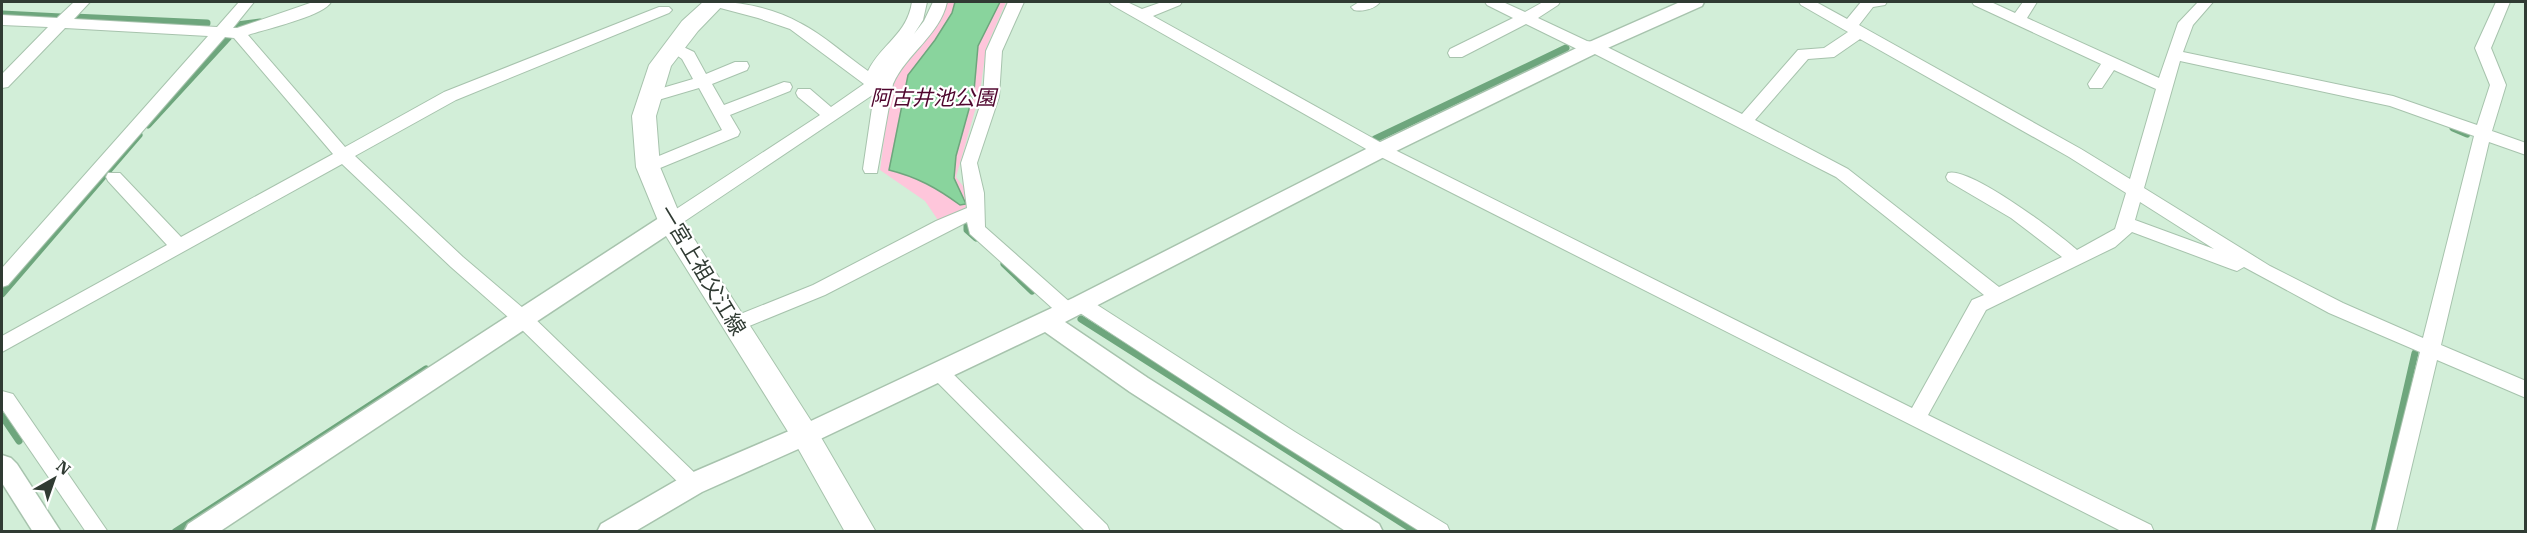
<svg xmlns="http://www.w3.org/2000/svg" width="2527" height="533" viewBox="0 0 2527 533" font-family="'IBM Plex Serif','Noto Sans JP',serif">
	<style>
		.green { fill: #fec6db }
		.water { fill: #89d49d; stroke: #6ea67d; stroke-width: 1.5 }
		.lines { fill: none; stroke-linecap: round; stroke-linejoin: round }
		.stream { stroke: #6ea67d; stroke-width: 7 }
		.minor-casing { stroke: #a7c3ad; stroke-width: 2 }
		.tertiary-casing { stroke: #a7c3ad; stroke-width: 3 }
		.secondary-casing { stroke: #a7c3ad; stroke-width: 2 }
		.minor { fill: #fff; fill-rule: evenodd }
		.tertiary { fill: #fff; fill-rule: evenodd }
		.secondary { fill: #fff; fill-rule: evenodd }
		.labels { text-anchor: middle; dominant-baseline: central; stroke-width: 4.5; stroke-linejoin: round; paint-order: stroke }
		.park-label { font-size: 21px; font-style: italic; fill: #4f052d; stroke: #fff }
		.street-label { font-size: 21px; fill: #303b33; stroke: #fff }
	</style>
	<rect width="100%" height="100%" fill="#d2eed8"/>
	<path class="green" d="M944,2H1006L986,48L980,93L956,177L970,195L969,205L940,223L925,201L880,170L892,78L926,40L940,20Z"/>
	<path class="water" d="M955,2H1000L978,46L974,91L956,156L954,178L966,204L960,205C937,188 917,177 889,170L908,75L935,40L952,13Z"/>
	<g class="lines">
		<g class="stream">
			<path d="M2,14L61,17"/>
			<path d="M73,17L207,23"/>
			<path d="M237,25L260,22"/>
			<path d="M148,125L228,38"/>
			<path d="M2453,128L2467,134"/>
			<path d="M1375,139L1566,48"/>
			<path d="M967,220V230L976,238"/>
			<path d="M1004,264L1032,291"/>
			<path d="M2,294L139,135"/>
			<path d="M1081,319L1416,532"/>
			<path d="M2,416L19,441"/>
			<path d="M175,532L426,369"/>
			<path d="M2374,532L2415,353"/>
		</g>
		<defs>
			<g id="minor">
				<path d="M74,2H90L74,19L217,27L239,2H254L233,28H237L313,2H331C324,16 266,29 248,35L345,147L444,92L659,7H669L672,10L669,13L456,100L355,156L463,257L530,314L700,478L703,484L700,490L693,493L686,490L516,324L451,267L342,164L2,352V336L167,245L108,181L106,177L108,173H120L181,237L333,154L234,38L225,37L8,285L2,287V268L208,36L65,28L8,87L2,88V74L48,27L2,25V15L57,18Z"/>
				<path d="M706,2C736,0 774,8 800,23C824,35 846,56 868,71C881,44 907,35 912,2H927L923,20L914,34L924,21L933,2H947C940,35 906,54 893,84L877,173H865L863,169L874,94L676,227L670,228L664,227L661,222L664,217L820,115L798,97L796,93L798,89H810L831,107L864,84L790,29L758,18L709,5Z"/>
				<path d="M1008,2H1024L1002,51L999,97L977,163L984,193L985,227L1072,304L1074,299L1081,297L1088,299L1295,432L1447,525L1450,532H1421L1281,444L1077,311L1075,316L1068,318L1061,316L970,234L967,222L825,295L742,329L735,331L728,329L726,324L728,319L813,285L936,221L967,208L961,163L983,97L986,51Z"/>
				<path d="M1109,2H1127L1142,9L1162,2H1182L1180,5L1153,16L1387,146L1912,408L1972,300L1984,295L1836,177L1591,52L1579,50L1526,24L1462,57H1450L1448,53L1450,49L1513,18L1487,5L1485,2H1503L1525,12L1543,2H1560L1558,5L1538,18L1587,41L1599,43L1742,114L1798,50L1824,48L1848,32L1801,5L1799,2H1816L1847,19L1861,2H1887L1885,5L1873,7L1859,25L2081,149L2130,179L2156,89L2114,70L2102,88H2090L2088,84L2101,64L1974,5L1972,2H1991L2015,13L2023,2H2037L2027,18L2159,78L2178,23L2198,2H2213L2193,25L2183,52L2393,96L2477,125L2490,85L2475,48L2496,2H2510L2491,48L2506,85L2492,131L2526,143V155L2489,142L2441,345L2526,381V398L2437,360L2396,532H2375L2420,352L2329,313L2244,267L2237,271L2231,269L2132,232L2115,247L1986,310L1928,415L2151,525L2154,532H2123L1375,154L1112,5ZM1860,39L2069,157L2126,193L2115,229L2077,250C2058,233 1969,166 1948,173L1946,177L1948,181L2011,218L2062,257L1999,287L1848,169L1755,120L1808,59L1834,57ZM2180,61L2390,106L2474,136L2423,338L2343,303L2270,266L2144,188ZM2140,202L2214,249L2135,220Z"/>
				<path d="M1359,2H1380C1375,9 1362,12 1354,10L1351,7Z"/>
				<path d="M673,42L694,52L706,74L735,62H747L749,66L747,70L712,84L724,105L784,82L790,83L792,87L790,91L730,115L740,132L738,136L648,173L642,171L640,167L642,163L722,130L699,88L648,103L642,102L640,98L642,94L693,79L682,59L665,47Z"/>
				<path d="M939,364L946,367L1107,525L1110,532H1086L932,377L929,372L932,367Z"/>
				<path d="M2,391L13,394L108,532H86L2,409Z"/>
			</g>
			<g id="tertiary">
				<path d="M1680,2H1704L1702,6L1601,51L1388,155L1065,322L1148,378L1379,524L1383,532H1347L1130,392L1045,332L814,442L702,492L634,532H597L601,524L684,476L796,428L1073,298L1374,145L1587,43Z"/>
				<path d="M670,214L678,216L681,222L678,228L219,532H184L188,524L662,216Z"/>
				<path d="M2,455L11,458L17,464L61,532H33L2,483Z"/>
			</g>
			<path id="secondary" d="M703,2H726L698,31L671,66L656,116L660,167L682,220L815,427L876,532H845L795,443L661,228L636,167L632,116L649,65L682,21Z"/>
		</defs>
		<use href="#minor" class="minor-casing"/>
		<use href="#tertiary" class="tertiary-casing"/>
		<use href="#secondary" class="secondary-casing"/>
		<use href="#minor" class="minor"/>
		<use href="#tertiary" class="tertiary"/>
		<use href="#secondary" class="secondary"/>
	</g>
	<g class="labels">
		<g class="park-label">
			<text x="933" y="97">阿古井池公園</text>
		</g>
		<g class="street-label">
			<text transform="translate(703 270) rotate(59)">一宮上祖父江線</text>
		</g>
	</g>
	<rect width="2527" height="533" fill="none" stroke="#303b33" stroke-width="6"/>
	<g transform="translate(54 479) rotate(40)" stroke="#ffffff" stroke-width="4.5" paint-order="stroke">
	<path d="M0-4.5L10 22L0 15L-10 22Z" fill="#303b33"/>
	<text y="-9" font-size="16" font-weight="bold" text-anchor="middle" fill="#303b33">N</text>
	</g>
</svg>
